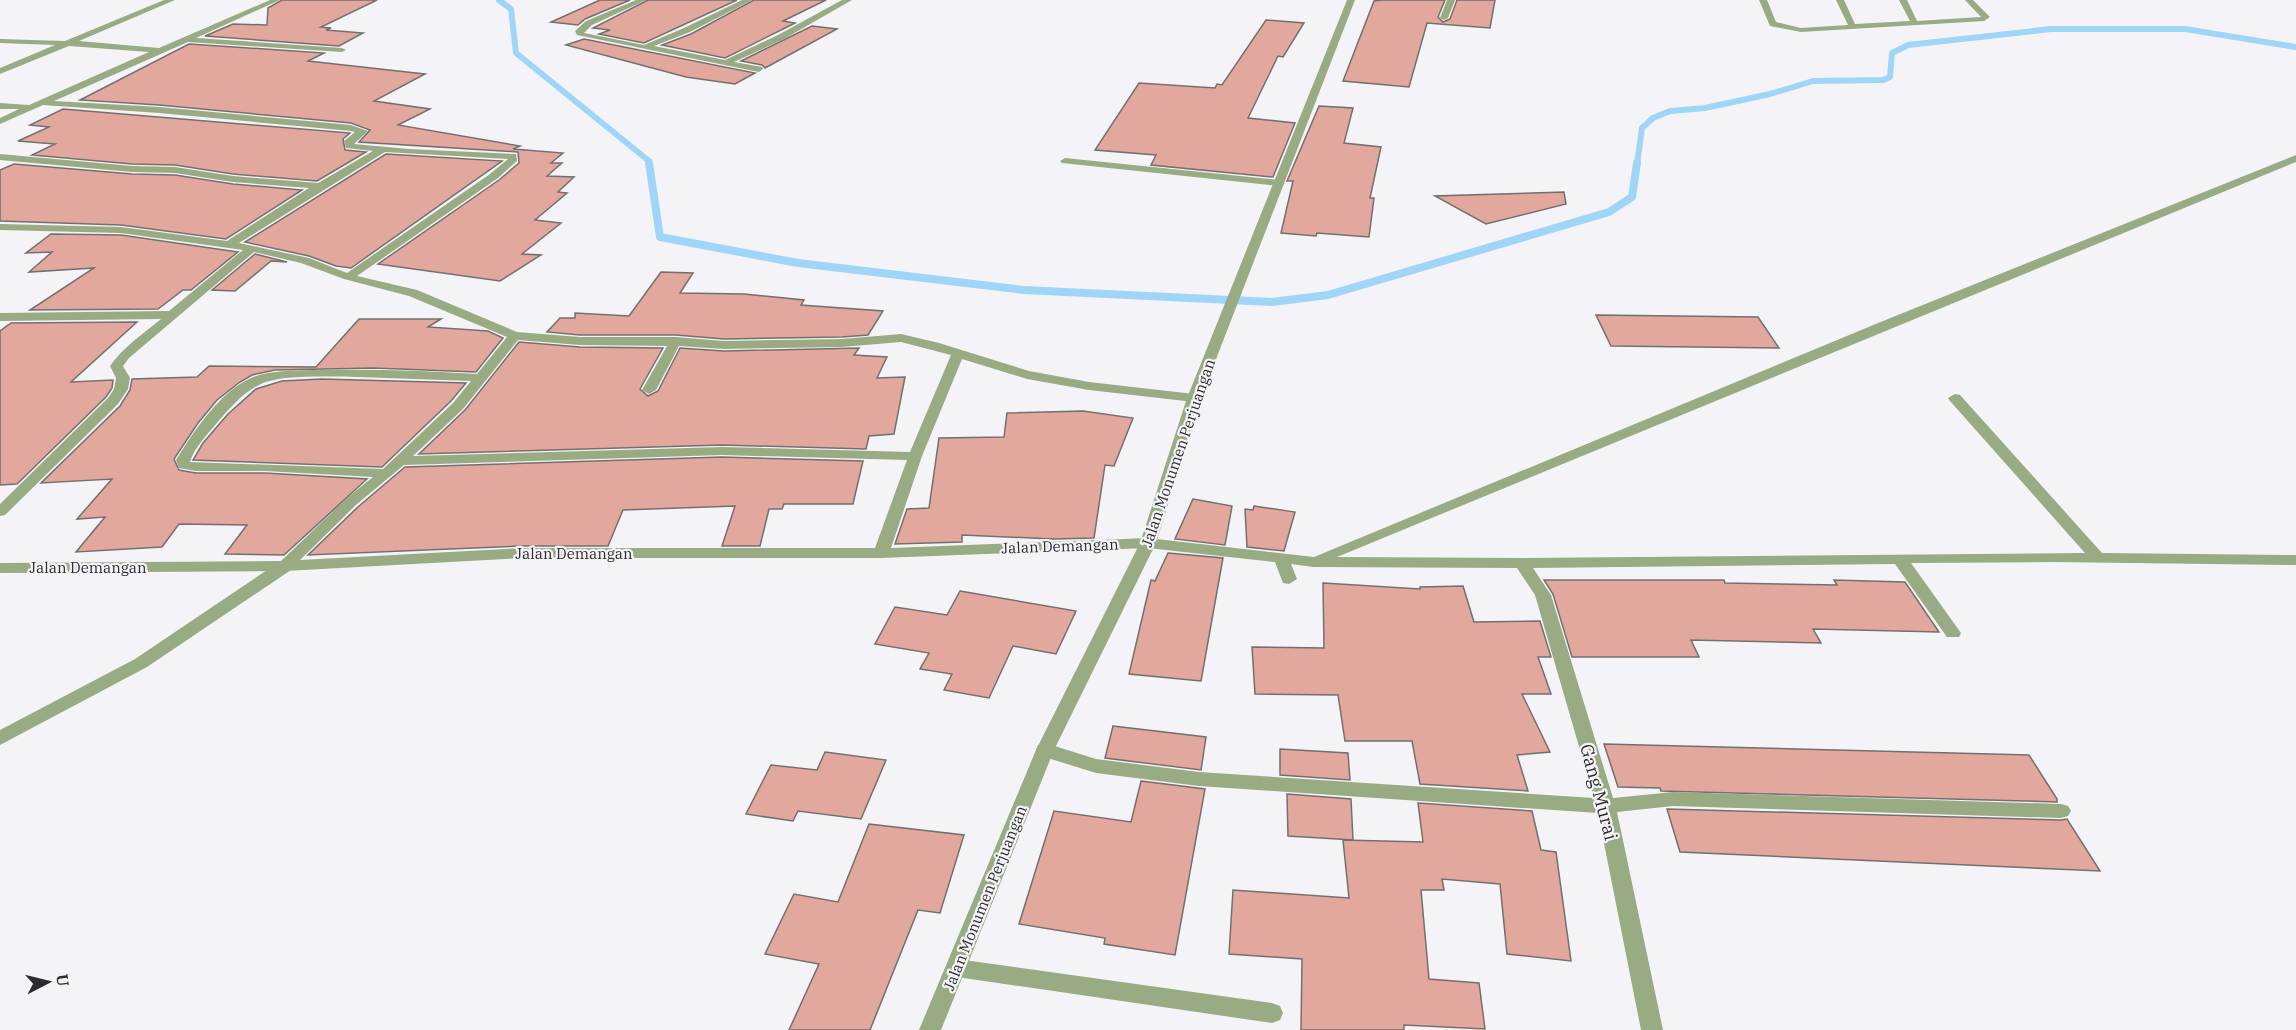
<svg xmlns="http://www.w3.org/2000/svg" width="2296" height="1030" viewBox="0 0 2296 1030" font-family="'IBM Plex Serif',serif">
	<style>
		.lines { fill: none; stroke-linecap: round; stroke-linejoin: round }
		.stream-far1 { stroke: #9fd5f6; stroke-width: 6 }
		.stream { stroke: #9fd5f6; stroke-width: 8 }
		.building { fill: #e3a89d; stroke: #736f6e; stroke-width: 1.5 }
		.service { fill: #98ab83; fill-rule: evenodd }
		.minor { fill: #98ab83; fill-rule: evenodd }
		.tertiary { fill: #98ab83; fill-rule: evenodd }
		.labels { text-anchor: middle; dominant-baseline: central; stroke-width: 4.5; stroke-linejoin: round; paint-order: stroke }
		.street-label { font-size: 15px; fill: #2c2c2e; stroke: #f4f4f8 }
		.near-street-label { font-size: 18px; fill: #2c2c2e; stroke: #f4f4f8 }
	</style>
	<rect width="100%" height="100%" fill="#f4f4f8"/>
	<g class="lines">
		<g class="stream-far1">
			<path d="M499,0L511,9L516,53L649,161V164"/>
			<path d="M1637,164L1642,128L1653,118L1670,111L1705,108L1770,94L1813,81L1883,80L1890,77L1892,53L1908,45L2051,29H2185L2296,47"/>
		</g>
		<path class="stream" d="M649,163L660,237L798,263L1024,290L1272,302L1328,295L1609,212L1632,197L1637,163"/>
	</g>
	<g class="building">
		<path d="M282,0H377L321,27L331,28L326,30L363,33L339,46L205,36L233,24L267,25L268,8Z"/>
		<path d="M600,0H630L585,19L578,25L551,22Z"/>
		<path d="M648,0H737L644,43L599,34L610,30L593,28Z"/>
		<path d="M754,0H826L783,21L795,23L725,58L662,45L691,34Z"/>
		<path d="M1382,0H1445L1438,17L1443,22L1450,19L1457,0H1495L1490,28L1427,23L1409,87L1343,81L1374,1Z"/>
		<path d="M1266,20L1304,23L1283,57L1278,56L1248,118L1295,123L1273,177L1151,165L1156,155L1095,150L1139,83L1215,88L1217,84L1222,85Z"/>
		<path d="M812,26L837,29L765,68L762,65L741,61Z"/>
		<path d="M584,39L755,73L735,84L686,77L566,45Z"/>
		<path d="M189,44L324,53L308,61L425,74L374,101L430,109L398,125L520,146L513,149L563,153L551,163H562L547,176L574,177L558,192L567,193L535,220L561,223L522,254L541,255L500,281L378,264L499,180L519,163L518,152L359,142L370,130L351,123L159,105L80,100Z"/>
		<path d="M1319,106L1353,108L1344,143L1381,147L1370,198H1374L1369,237L1317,233L1316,236L1281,233L1293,181H1287Z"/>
		<path d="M63,109L350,133L343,139L345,150L366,152L317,181L233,174L175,165L132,164L32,155L55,144L18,141L49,127L30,125Z"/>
		<path d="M386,154L502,161L351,268L336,266L309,256L245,242Z"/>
		<path d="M14,164L132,174L175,175L233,184L302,190L226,239L121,225L0,221V170Z"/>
		<path d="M1564,192L1566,204L1486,224L1435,196Z"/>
		<path d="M51,234L121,235L238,252L191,290H183L158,309L30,310L94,268L29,272L52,252L26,253Z"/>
		<path d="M255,254L287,262L271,261L235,291L212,290Z"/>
		<path d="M661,272L693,273L680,293L744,294L804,300L801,305L883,311L868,335L842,337L724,339L676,335H580L547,332L560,318H575V313L629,316Z"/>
		<path d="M1596,315L1758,317L1779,348L1611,346Z"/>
		<path d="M359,319H441L428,327L488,331L503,338L476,372L374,368L275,370L252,375L240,382L217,400L198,423L174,459L179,470L196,473H265L367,479L284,555L225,554L247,525L179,524L162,547L76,552L105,517L77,519L112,479L41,483L120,406L130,390L132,379L197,377L209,366L316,367Z"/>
		<path d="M137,322L71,382L113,380L112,388L106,397L17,484L0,485V331L11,323Z"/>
		<path d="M519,342L580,347L663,348L640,389L648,396L658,391L680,348L724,351L859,348L854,355L887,357L877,378L905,377L894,434L869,436L866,449L722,445L419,454L465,410Z"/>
		<path d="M322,379L466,383L451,401L382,467L193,460L203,443L228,414L256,389L282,381Z"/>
		<path d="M1083,411L1133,418L1114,466L1105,465L1094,538L1054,539L962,535V542L895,544L907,509L929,508L939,438L1004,437L1007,413Z"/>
		<path d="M722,457L863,461L853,504H784L782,509H769L760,546H722L735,506L623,510L608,546H522L308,555L359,506L405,467Z"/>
		<path d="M1193,499L1232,506L1225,545L1175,539Z"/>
		<path d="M1254,506L1295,512L1284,551L1247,547L1245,509L1253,510Z"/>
		<path d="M1168,553L1223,558L1201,681L1129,674L1151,580L1155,581Z"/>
		<path d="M1544,580H1724L1725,583L1837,585L1834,580L1905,582L1939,632L1813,629L1821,643L1691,640L1699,657H1572L1553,594Z"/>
		<path d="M1323,583L1420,589V587L1463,586L1474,622L1540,621L1551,657H1538L1551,694H1522L1550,752L1517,755L1528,791L1420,784L1412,741H1345L1338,695L1255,694L1252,647L1324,648Z"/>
		<path d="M960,591L1076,611L1056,654L1013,646L989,698L944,690L952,674L920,669L929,653L875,644L895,607L947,615Z"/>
		<path d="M1113,726L1206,737L1201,770L1105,758Z"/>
		<path d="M1604,744L2029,755L2057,799V802L1661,791L1660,788L1618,787Z"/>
		<path d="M1280,749L1348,753L1350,780L1280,775Z"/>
		<path d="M825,752L886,760L861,819L798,811L793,821L746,814L771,765L817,770Z"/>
		<path d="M1141,781L1205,789L1175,955L1104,944L1105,938L1019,924L1054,811L1131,822Z"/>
		<path d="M1287,794L1351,799L1353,840L1288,836Z"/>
		<path d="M1418,803L1532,811L1541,850L1556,852L1571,961L1507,954L1500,884L1442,879L1444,890H1421L1429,979L1479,983L1485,1029L1404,1025V1030H1301L1302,959L1229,954L1233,890L1349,898L1343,840L1423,842Z"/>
		<path d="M1667,809L2061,820L2067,819L2100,871L1680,852Z"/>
		<path d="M869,824L964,835L940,913L918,910L870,1030H789L819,964L765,954L794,894L838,902Z"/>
	</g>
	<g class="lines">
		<g class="service">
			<path d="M1065,158L1279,180L1284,183L1279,186L1062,163L1060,161Z"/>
			<path d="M285,561L293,566L291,570L147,667L0,745V730L135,659L279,562Z"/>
		</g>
		<g class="minor">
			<path d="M164,0H175L79,41L159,48L270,0H280L196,38L342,48L346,50L342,52L188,42L54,101L159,107L351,125L368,131L354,144L409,149L516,154L517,161L498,178L357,276L417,290L517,332L580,337H676L724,341L842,339L901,334L939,343L1029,371L1089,382L1194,394L1201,398L1194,402L1089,390L1027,379L962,359L922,456L891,548L1148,538L1314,557L1883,321L2296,155V162L1337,557L1522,558L2085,553L1950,401L1948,398L1955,394L1960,395L2102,553L2296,555V565L2052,562L1911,563L1961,633L1959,637H1947L1895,564L1533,568L1551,595L1613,798L1673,792L2061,804L2068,806L2071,811L2068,816L2061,818L1673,806L1617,812L1663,1030H1641L1598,813L1199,786L1096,773L1038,755L1036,750L1038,745L1045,743L1096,759L1199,772L1594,798L1535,595L1517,568L1313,567L1291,564L1297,579L1289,584L1283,583L1275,562L1148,548L881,558H522L285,571L0,573V563L281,561L347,498L373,477L265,471H196L179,468L176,460C194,431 220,391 253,377C272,370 293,371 312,370C367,369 422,370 477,374L507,337L409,296L344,279L301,263L254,252L129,358L123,366L130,378L128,389L118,404L5,515L0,516V504L108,398L114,389L116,378L110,366C123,347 143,334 161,319L0,321V313L169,311L243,250L121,233L0,230V224L121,227L227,241L309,188L233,182L175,173L132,172L0,160V154L132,166L175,167L233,176L318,183L373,151L346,148L344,141L355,132L351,131L159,113L43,105L0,124V118L19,109H0V103L29,105L149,52L69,46L0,74V68L55,45L0,43V39L65,41ZM385,152L508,159L490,174L347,273L309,258L239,243ZM518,340L580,345L667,346L642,390L649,394L656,390L679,346L724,349L842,347L901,342L951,355L910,452L722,447L413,456L463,409ZM358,377L471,381L453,403L383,469L190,462C194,448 207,435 216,424C229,409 243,392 261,384C282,374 333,377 358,377ZM722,455L907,460L875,548H522L300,560L357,504L404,465Z"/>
			<path d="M636,0H646L592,25L584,33L644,45L684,28L742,0H752L690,32L654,46L725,60L778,35L842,0H852L784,39L734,62L762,67L763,69L759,72L577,35L575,31L586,21Z"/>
			<path d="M1447,0H1455L1448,18L1444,20L1440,18Z"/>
			<path d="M1759,0H1767L1776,22L1801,28L1848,25L1836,0H1844L1855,24L1910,21L1899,0H1907L1917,21L1981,17L1965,0H1973L1990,17L1984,21L1801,32L1770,26Z"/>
			<path d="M957,959L1272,1003L1280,1006L1283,1013L1280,1020L1272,1023L957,977L949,975L946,968L949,961Z"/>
		</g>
		<path class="tertiary" d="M1347,0H1355L1201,398L1156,543L1054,750L941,1030H919L1036,750L1140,543L1187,398Z"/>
	</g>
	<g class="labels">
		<g class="street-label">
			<text transform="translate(1178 453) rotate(-71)">Jalan Monumen Perjuangan</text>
			<text transform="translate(1060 546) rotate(-2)">Jalan Demangan</text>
			<text x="574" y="553">Jalan Demangan</text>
			<text x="88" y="567">Jalan Demangan</text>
			<text transform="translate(985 898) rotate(-68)">Jalan Monumen Perjuangan</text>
		</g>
		<g class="near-street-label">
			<text transform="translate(1599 792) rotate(75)">Gang Murai</text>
		</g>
	</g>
	<g transform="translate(48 982) rotate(83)" stroke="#f4f4f8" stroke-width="4.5" paint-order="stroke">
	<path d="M0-4.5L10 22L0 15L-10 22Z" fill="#2c2c2e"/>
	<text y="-9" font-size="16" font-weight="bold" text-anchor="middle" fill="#2c2c2e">U</text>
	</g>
</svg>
